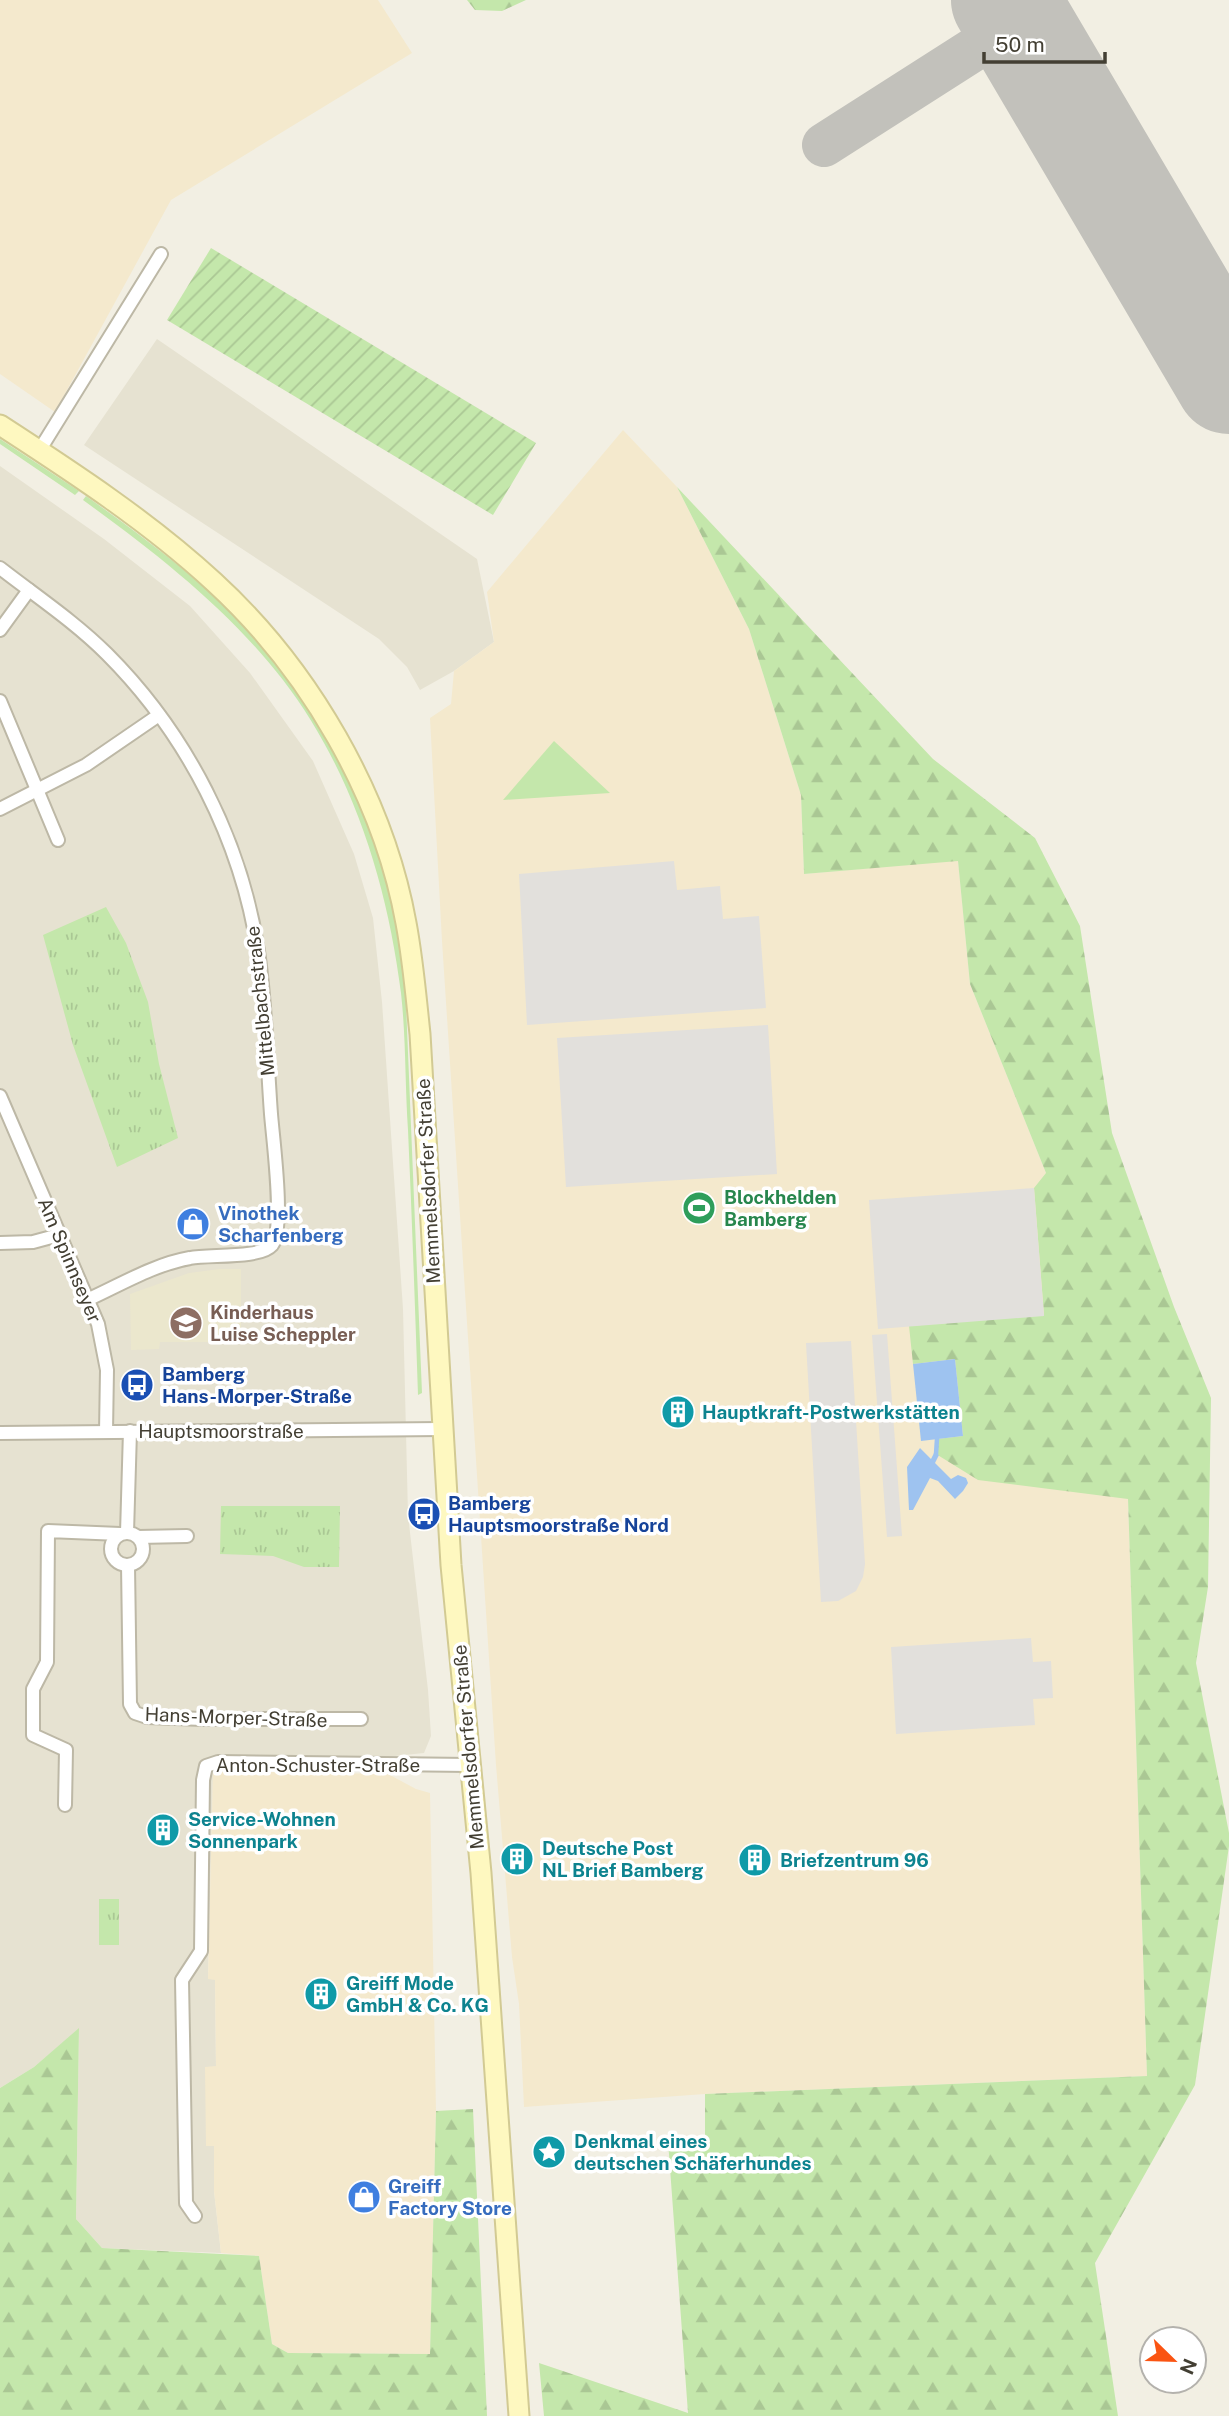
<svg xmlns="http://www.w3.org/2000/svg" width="1229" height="2416" viewBox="0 0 1229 2416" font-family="'Public Sans',sans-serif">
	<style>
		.residential { fill: #e6e2d1 }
		.commercial { fill: #f4e9cd }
		.education { fill: #ebe7cd }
		.grass { fill: #c4e7ab }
		.forest { fill: url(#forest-firs) }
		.park { fill: url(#park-tufts) }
		.garden { fill: url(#garden-furrows) }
		.parking { fill: #e2e0dc }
		.water { fill: #9ec3f0 }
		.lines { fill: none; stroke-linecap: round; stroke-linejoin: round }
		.stream { stroke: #9ec3f0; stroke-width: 4.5 }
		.taxiway { stroke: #c2c1bb; stroke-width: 44 }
		.runway { stroke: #c2c1bb; stroke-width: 108 }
		.minor-casing { stroke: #bdb8a6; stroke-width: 16 }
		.secondary-casing { stroke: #d2ca93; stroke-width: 23 }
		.minor { stroke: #fff; stroke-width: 12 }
		.secondary { stroke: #fef8c0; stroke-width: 19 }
		.labels { text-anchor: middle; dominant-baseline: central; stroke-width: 7; stroke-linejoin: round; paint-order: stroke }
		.street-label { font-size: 19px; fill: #433f33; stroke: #fff }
		.leisure-label { font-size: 19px; font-weight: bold; fill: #27864d; stroke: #fff; text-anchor: start }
		.shop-label { font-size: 19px; font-weight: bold; fill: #366cbe; stroke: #fff; text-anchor: start }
		.education-label { font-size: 19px; font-weight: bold; fill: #785e54; stroke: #fff; text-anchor: start }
		.transit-label { font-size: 19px; font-weight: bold; fill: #164399; stroke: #fff; text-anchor: start }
		.culture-label { font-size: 19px; font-weight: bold; fill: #0d838f; stroke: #fff; text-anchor: start }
	</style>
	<defs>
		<pattern id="forest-firs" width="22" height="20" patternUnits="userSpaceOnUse" patternTransform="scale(1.75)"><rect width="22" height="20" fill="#c4e7ab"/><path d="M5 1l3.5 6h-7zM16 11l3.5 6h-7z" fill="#aac794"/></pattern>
		<pattern id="park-tufts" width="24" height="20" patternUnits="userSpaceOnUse" patternTransform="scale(1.75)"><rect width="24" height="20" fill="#c4e7ab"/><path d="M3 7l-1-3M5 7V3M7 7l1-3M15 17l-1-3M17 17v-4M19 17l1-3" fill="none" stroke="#aac794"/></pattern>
		<pattern id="garden-furrows" width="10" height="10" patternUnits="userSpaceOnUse" patternTransform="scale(1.75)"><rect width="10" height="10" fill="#c4e7ab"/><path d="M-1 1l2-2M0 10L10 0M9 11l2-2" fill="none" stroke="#aac794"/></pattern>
	</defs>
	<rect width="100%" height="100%" fill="#f2efe3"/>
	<g class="residential">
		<path d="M157,339L477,559L494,642L454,671L420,690L407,667L379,639L84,445Z"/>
		<path d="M0,466L104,539L190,606L250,673L313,761L354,854L373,918L382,1002L403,1309L408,1515L428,1690L431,1736L424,1753L385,1757L223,1755L213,1771L208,1979H215L216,2067H206L207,2146H214V2191L221,2253L102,2248L76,2219L79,2029L34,2067L0,2088Z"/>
	</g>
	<g class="commercial">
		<path d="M0,0H378L412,53L171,200L55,412L0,374Z"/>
		<path d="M623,430L677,487L749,629L801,795L804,874L958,860L970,984L1046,1173L1128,1499L1147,2076L705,2094L524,2107L519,2004L512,1957L496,1765L442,941L430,718L451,704L454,671L494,642L487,592Z"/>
		<path d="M213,1771L388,1774L416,1789L430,1793L436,2111L430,2354L288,2353L272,2344L259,2256L221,2253L214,2191V2146H206L205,2067L216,2066L215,1980L208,1979Z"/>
	</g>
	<path class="education" d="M219,1269H241V1342H160L159,1349L131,1350L130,1294L189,1273Z"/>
	<g class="grass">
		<path d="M0,439L79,491L75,495L0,444Z"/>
		<path d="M86,496C135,531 184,567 228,609C315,692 379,822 399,940C403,961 404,983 406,1004L422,1393L418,1395C415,1307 412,1218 408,1130C405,1085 406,1038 401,993C387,882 352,770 283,680C228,609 156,553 83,500Z"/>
		<path d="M554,741L610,793L503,800Z"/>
	</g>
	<g class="forest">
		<path d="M467,0H526L502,11L475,10Z"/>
		<path d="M677,487L933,759L1035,838L1080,926L1112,1133L1174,1307L1211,1398L1208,1587L1196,1663L1229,1833V1846L1195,2085L1095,2263L1118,2416H544L539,2363L688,2413L668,2141L705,2137V2094L1147,2076L1128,1499L978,1480L936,1454L937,1439L963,1436L955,1359L913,1364L909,1326L1044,1315L1034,1188L1046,1173L970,984L958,861L804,874L801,795L749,629Z"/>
		<path d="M79,2028L76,2219L102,2248L259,2256L272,2344L288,2353L430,2354L436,2111L473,2109L487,2416H0V2088L34,2067Z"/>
	</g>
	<g class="park">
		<path d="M106,907L126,943L148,1002L159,1064L178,1138L117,1167L73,1045L43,935Z"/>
		<path d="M221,1506H340L339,1567H304L273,1556L220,1554Z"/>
		<rect x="99" y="1899" width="20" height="46"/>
	</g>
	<path class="garden" d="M211,248L536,443L493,515L167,320Z"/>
	<g class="parking">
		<path d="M674,861L677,890L720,886L723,919L759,916L766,1008L527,1025L519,874Z"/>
		<path d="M768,1025L777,1174L566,1187L557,1038Z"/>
		<path d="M1034,1188L1044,1316L878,1329L869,1200Z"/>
		<path d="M887,1334L902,1536L887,1537L872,1335Z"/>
		<path d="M851,1341L865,1564L863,1577L856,1591L838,1601L821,1602L806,1343Z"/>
		<path d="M1031,1638L1033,1662L1051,1661L1053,1698L1033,1699L1035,1725L896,1734L891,1647Z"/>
	</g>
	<g class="water">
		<path d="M955,1359L963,1436L921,1441L913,1364Z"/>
		<path d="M920,1448L931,1459L934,1453L939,1455L935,1463L951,1479L958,1475L966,1478L968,1483L963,1491L955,1499L938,1481L930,1478L913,1510H909L907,1467Z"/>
	</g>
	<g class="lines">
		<path class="stream" d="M936,1454L937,1439"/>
		<g class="taxiway">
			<path d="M1002,0C1005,15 1001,27 990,39C1013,33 1026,44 1041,60"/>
			<path d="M824,145L990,39"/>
		</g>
		<path class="runway" d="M1005,0L1229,380"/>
		<defs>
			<g id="minor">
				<path d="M39,451L161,254"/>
				<path d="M0,568C36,596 75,622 107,654C187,734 241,840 258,951C266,1005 267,1060 271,1114C273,1140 285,1228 272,1245C260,1259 209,1254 190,1258C155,1264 120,1285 87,1300"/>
				<path d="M0,630L29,590"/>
				<path d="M0,701L58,840"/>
				<path d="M0,809L86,765L159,715"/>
				<path d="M0,1096L98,1324L107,1370L106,1432"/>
				<path d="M0,1243L33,1242L59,1235"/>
				<path d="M0,1433L442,1429"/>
				<path d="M127,1533L130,1431"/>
				<circle cx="127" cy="1549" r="16"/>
				<path d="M138,1537L187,1536"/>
				<path d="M128,1565L130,1704L135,1713L147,1717L203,1719H361"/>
				<path d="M65,1805L66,1750L33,1735V1689L47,1662L48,1531L120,1534"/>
				<path d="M195,2216L186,2203L182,1980L201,1951L203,1780L206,1766L218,1762L470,1765"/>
			</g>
			<path id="secondary" d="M0,425C74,473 149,522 214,582C309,669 383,796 406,923C413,960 416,997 420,1034L451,1565L481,1873L519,2416"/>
		</defs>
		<use href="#minor" class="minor-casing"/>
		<use href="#secondary" class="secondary-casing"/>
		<use href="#minor" class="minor"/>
		<use href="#secondary" class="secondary"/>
	</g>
	<defs>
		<symbol id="stadium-disc" viewBox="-11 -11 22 22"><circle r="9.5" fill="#2e9e5b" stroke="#fff"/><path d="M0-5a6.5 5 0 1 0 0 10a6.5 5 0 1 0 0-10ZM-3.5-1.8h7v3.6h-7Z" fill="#fff"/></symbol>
		<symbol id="shop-disc" viewBox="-11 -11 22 22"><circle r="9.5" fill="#3f7fe0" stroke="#fff"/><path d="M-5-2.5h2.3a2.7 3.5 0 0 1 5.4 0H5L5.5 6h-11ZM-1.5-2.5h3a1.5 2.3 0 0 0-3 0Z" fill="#fff"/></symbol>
		<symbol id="school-disc" viewBox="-11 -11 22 22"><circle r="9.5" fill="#8d6e63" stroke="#fff"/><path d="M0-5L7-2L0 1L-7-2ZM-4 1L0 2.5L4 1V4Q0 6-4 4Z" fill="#fff"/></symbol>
		<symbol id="bus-disc" viewBox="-11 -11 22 22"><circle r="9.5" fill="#1a4fb4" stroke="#fff"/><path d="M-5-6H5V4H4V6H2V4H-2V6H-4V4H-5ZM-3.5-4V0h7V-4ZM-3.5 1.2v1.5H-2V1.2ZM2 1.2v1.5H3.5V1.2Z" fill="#fff"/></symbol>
		<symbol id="building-disc" viewBox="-11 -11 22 22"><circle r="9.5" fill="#0f9aa8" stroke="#fff"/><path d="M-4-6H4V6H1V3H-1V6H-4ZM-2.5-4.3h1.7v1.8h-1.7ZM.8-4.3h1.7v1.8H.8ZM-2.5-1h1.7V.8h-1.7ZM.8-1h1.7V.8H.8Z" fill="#fff"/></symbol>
		<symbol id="sight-disc" viewBox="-11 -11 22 22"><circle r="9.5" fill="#0f9aa8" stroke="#fff"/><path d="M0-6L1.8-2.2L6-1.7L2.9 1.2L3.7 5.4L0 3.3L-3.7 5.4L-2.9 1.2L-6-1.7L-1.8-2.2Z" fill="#fff"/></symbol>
	</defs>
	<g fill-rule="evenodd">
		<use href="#stadium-disc" x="680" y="1189" width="38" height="38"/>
		<use href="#shop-disc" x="174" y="1205" width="38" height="38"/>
		<use href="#school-disc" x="167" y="1304" width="38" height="38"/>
		<use href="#bus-disc" x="118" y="1366" width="38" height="38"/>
		<use href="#building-disc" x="659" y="1393" width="38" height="38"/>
		<use href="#bus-disc" x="405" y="1495" width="38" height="38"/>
		<use href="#building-disc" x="144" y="1811" width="38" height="38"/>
		<use href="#building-disc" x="498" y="1840" width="38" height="38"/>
		<use href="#building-disc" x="736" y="1841" width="38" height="38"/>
		<use href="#building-disc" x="302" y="1975" width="38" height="38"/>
		<use href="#sight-disc" x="530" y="2133" width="38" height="38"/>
		<use href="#shop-disc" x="345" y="2178" width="38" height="38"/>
	</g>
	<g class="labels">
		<g class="street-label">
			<text transform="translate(260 1001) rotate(-96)">Mittelbachstraße</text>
			<text transform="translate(428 1181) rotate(-93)">Memmelsdorfer Straße</text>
			<text transform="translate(70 1260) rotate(67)">Am Spinnseyer</text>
			<text x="221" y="1431">Hauptsmoorstraße</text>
			<text transform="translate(236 1717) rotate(2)">Hans-Morper-Straße</text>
			<text transform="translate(468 1747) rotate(-95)">Memmelsdorfer Straße</text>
			<text x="318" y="1765">Anton-Schuster-Straße</text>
		</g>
		<g class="leisure-label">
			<text x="724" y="1197">Blockhelden<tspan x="724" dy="22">Bamberg</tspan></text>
		</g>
		<g class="shop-label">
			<text x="218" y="1213">Vinothek<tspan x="218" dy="22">Scharfenberg</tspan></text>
			<text x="388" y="2186">Greiff<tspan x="388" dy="22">Factory Store</tspan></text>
		</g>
		<g class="education-label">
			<text x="210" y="1312">Kinderhaus<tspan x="210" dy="22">Luise Scheppler</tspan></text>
		</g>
		<g class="transit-label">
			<text x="162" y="1374">Bamberg<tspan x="162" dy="22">Hans-Morper-Straße</tspan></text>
			<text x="448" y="1503">Bamberg<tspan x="448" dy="22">Hauptsmoorstraße Nord</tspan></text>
		</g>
		<g class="culture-label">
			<text x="702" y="1412">Hauptkraft-Postwerkstätten</text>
			<text x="188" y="1819">Service-Wohnen<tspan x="188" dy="22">Sonnenpark</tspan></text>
			<text x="542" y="1848">Deutsche Post<tspan x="542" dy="22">NL Brief Bamberg</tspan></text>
			<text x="780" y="1860">Briefzentrum 96</text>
			<text x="346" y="1983">Greiff Mode<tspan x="346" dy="22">GmbH &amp; Co. KG</tspan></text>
			<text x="574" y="2141">Denkmal eines<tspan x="574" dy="22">deutschen Schäferhundes</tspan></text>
		</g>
	</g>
	<g transform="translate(1173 2360) rotate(113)"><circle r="33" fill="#ffffff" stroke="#b4b2ad" stroke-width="2"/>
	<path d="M0-5L12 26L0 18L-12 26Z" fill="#fa5412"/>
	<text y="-10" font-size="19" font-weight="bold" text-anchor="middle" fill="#433f33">N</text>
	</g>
	<path d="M984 52v10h121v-10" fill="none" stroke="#433f33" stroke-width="3.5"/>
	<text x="995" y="52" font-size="21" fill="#433f33" stroke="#ffffff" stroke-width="5" paint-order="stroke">50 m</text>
</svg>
